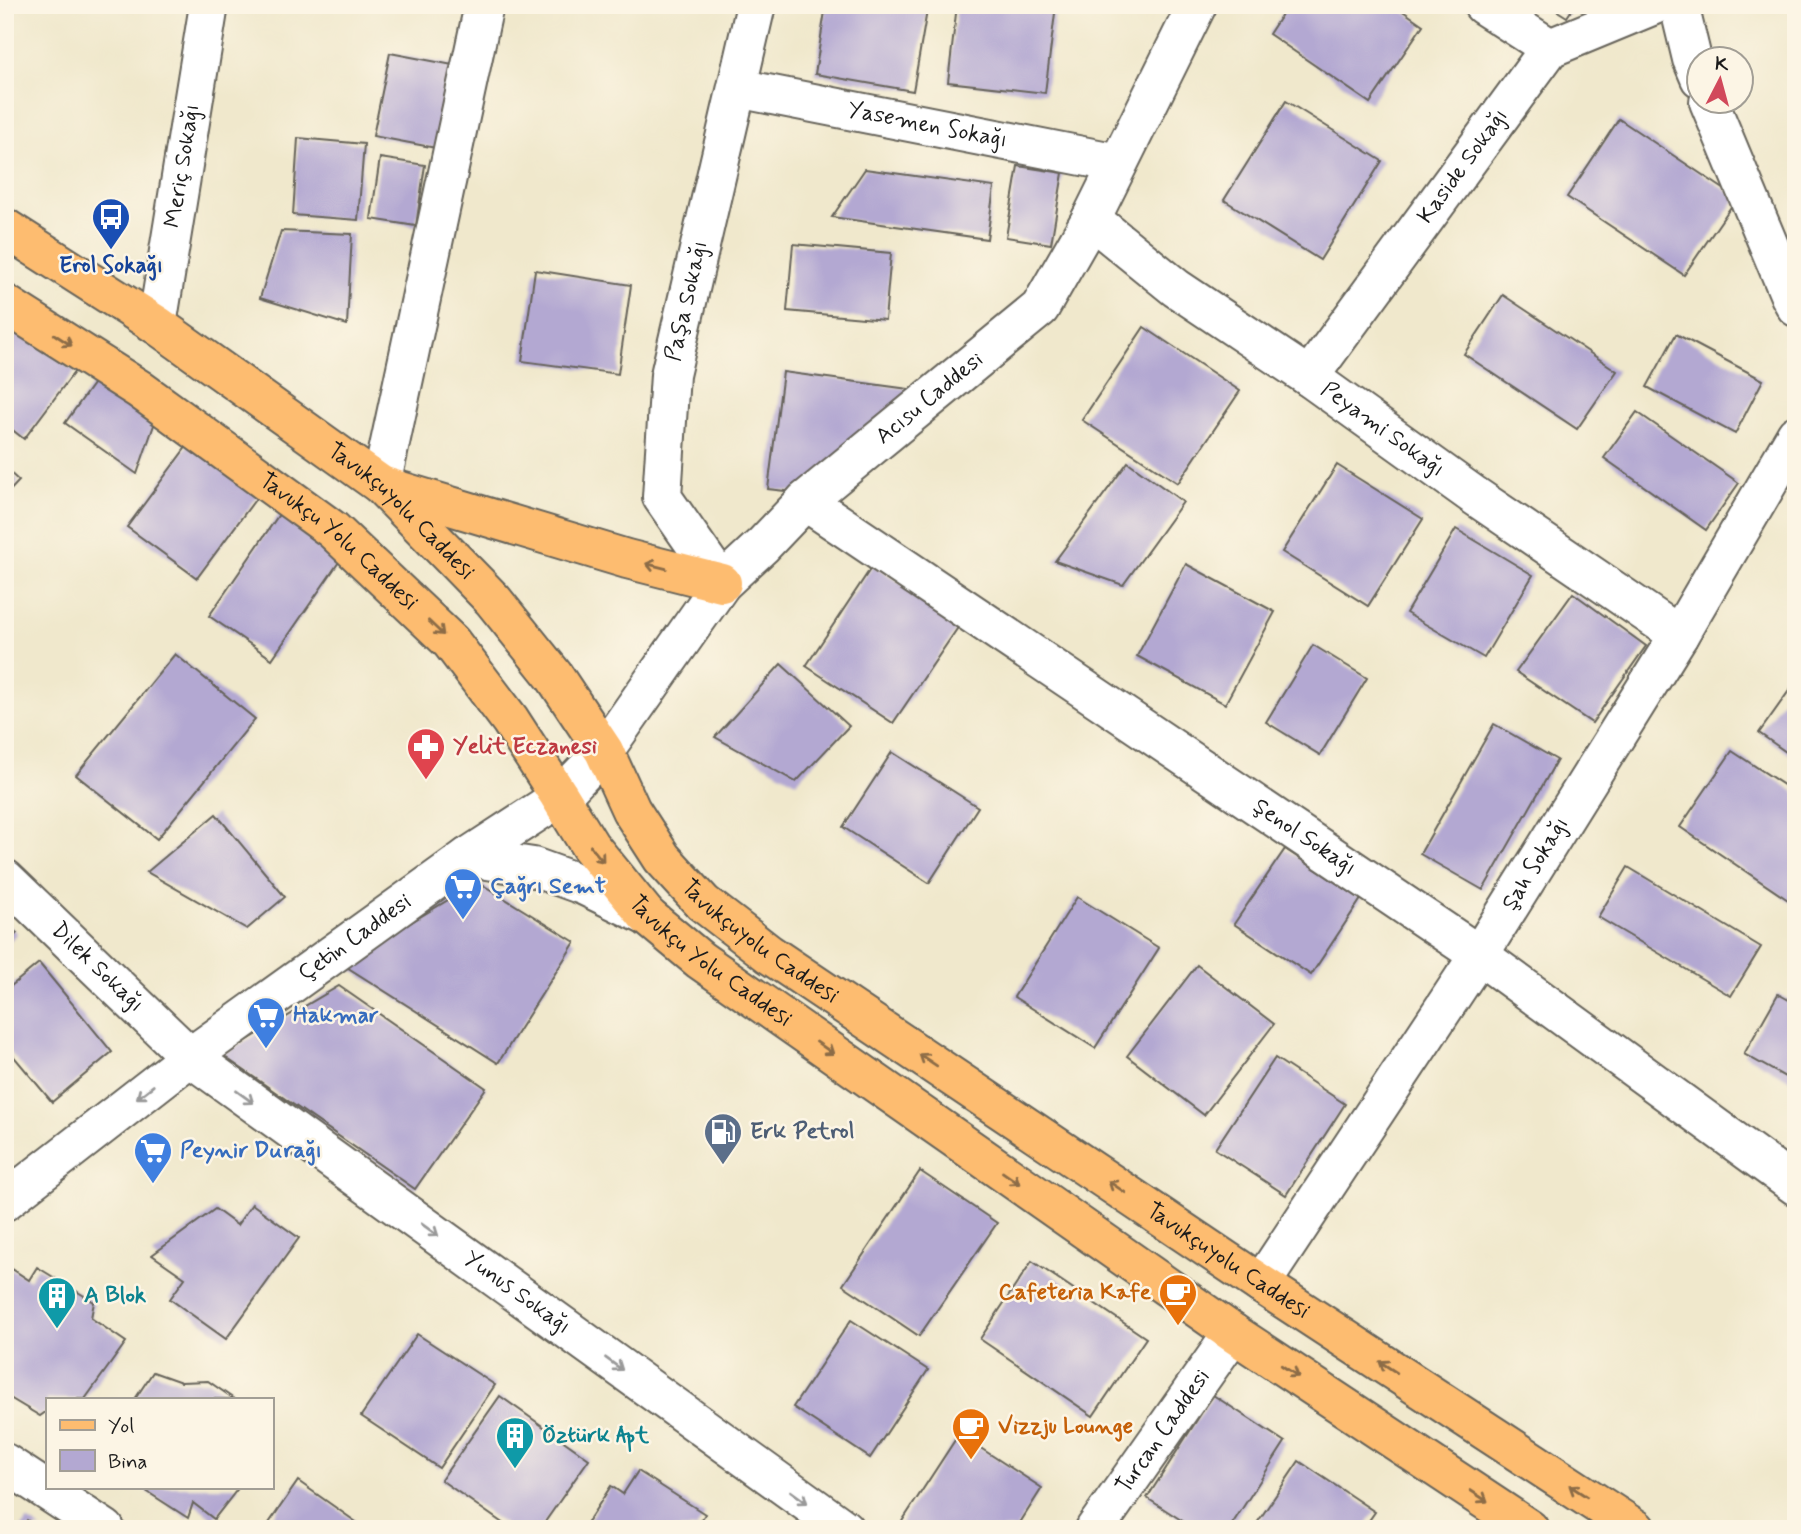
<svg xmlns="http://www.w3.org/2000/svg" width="1801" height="1534" viewBox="0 0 1801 1534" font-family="Mynerve,sans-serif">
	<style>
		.building { fill: #b3a8d2 }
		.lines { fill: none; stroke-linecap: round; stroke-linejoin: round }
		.minor-casing { stroke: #66635a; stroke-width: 42 }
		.tertiary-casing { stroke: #66635a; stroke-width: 42 }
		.primary-casing { stroke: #66635a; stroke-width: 42 }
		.minor { stroke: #fff; stroke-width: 38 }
		.tertiary { stroke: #fff; stroke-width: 38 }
		.primary { stroke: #fdbc70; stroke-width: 38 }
		.oneway { stroke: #8c6c46 }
		.oneway2 { stroke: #999 }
		.labels { text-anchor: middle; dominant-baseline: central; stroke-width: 5; stroke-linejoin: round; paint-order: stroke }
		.street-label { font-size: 23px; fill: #1c1c1c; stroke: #fcf5e5 }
		.transit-label { font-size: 23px; font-weight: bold; fill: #164399; stroke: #fcf5e5 }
		.health-label { font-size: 23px; font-weight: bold; fill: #be3a42; stroke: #fcf5e5; text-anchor: start }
		.shop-label { font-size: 23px; font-weight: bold; fill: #366cbe; stroke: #fcf5e5; text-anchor: start }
		.service-label { font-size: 23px; font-weight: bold; fill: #4e5e75; stroke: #fcf5e5; text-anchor: start }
		.food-label { font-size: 23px; font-weight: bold; fill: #c56008; stroke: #fcf5e5; text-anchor: end }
		.culture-label { font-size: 23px; font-weight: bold; fill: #0d838f; stroke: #fcf5e5; text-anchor: start }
	</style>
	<rect width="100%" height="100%" fill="#fcf5e5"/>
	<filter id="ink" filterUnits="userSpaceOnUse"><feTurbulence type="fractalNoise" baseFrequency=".0143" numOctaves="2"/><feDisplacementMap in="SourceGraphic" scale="14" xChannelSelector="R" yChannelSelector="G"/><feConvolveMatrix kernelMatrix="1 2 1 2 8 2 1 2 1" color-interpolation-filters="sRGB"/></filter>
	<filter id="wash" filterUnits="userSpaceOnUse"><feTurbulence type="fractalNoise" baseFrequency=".00686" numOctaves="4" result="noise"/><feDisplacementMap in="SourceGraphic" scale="28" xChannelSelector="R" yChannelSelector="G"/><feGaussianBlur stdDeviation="1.57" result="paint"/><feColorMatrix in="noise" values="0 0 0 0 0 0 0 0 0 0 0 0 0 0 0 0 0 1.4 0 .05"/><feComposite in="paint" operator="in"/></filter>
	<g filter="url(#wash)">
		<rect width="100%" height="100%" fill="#f0e8cc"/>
		<g id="blocks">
			<g class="building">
				<path d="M826,5H928L913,91L815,74Z"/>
				<path d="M957,5H1056L1045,93L948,82Z"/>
				<path d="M1288,5H1394L1423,25L1370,103L1269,34Z"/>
				<path d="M1548,5H1575L1567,17Z"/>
				<path d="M390,53L453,65L436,148L373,136Z"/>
				<path d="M1286,101L1382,161L1320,260L1224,200Z"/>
				<path d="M1619,119L1737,198L1684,275L1567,197Z"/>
				<path d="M298,138L364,144L358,220L293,215Z"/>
				<path d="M380,158L425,165L416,226L371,219Z"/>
				<path d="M1018,166L1063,173L1051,244L1006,237Z"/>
				<path d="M865,169L994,187L987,239L832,217Z"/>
				<path d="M281,231L352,234L347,325L260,298Z"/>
				<path d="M793,244L891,253L885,320L787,311Z"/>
				<path d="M535,270L631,285L618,374L522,361Z"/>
				<path d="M1503,295L1617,371L1577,429L1464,354Z"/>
				<path d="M5,320L75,371L24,439L5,424Z"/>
				<path d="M1144,327L1240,391L1178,483L1082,420Z"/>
				<path d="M1676,334L1763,380L1735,434L1647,387Z"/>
				<path d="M783,372L916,390L803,493L768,489Z"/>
				<path d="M96,380L155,422L137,474L65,423Z"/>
				<path d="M1637,412L1739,483L1706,530L1604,458Z"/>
				<path d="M190,442L260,493L197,578L127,527Z"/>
				<path d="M1128,462L1183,502L1123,585L1055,561Z"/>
				<path d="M1337,465L1423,519L1368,606L1282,552Z"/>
				<path d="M5,468L19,481L5,496Z"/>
				<path d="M280,513L343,556L272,659L209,616Z"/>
				<path d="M1456,529L1533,575L1484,658L1406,613Z"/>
				<path d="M1186,564L1275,612L1225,704L1137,656Z"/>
				<path d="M873,565L961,623L893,723L806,666Z"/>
				<path d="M1573,593L1646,646L1592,723L1516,672Z"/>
				<path d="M1313,645L1367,678L1320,755L1266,722Z"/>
				<path d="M175,654L255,719L157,839L76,775Z"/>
				<path d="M781,664L849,726L796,782L715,737Z"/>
				<path d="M1796,681V759L1759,733Z"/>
				<path d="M1494,724L1557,760L1483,890L1420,854Z"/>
				<path d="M1732,751L1796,793V895L1791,902L1680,827Z"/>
				<path d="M892,752L978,807L929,883L843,827Z"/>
				<path d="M216,814L285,897L247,929L147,872Z"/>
				<path d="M1285,849L1361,899L1311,975L1234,924Z"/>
				<path d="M1628,867L1761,947L1731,996L1598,917Z"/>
				<path d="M478,882L575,942L498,1063L342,964Z"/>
				<path d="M1077,897L1159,948L1095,1048L1014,997Z"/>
				<path d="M5,923L17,933L5,947Z"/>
				<path d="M39,963L112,1052L52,1102L5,1046V991Z"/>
				<path d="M1197,965L1274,1024L1204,1115L1127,1056Z"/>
				<path d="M339,986L486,1088L415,1189L222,1055Z"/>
				<path d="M1778,994L1796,1004V1083L1744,1054Z"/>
				<path d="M1275,1058L1345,1104L1286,1195L1215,1149Z"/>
				<path d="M920,1171L997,1223L919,1336L843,1285Z"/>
				<path d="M252,1204L299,1238L226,1339L170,1299L185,1278L152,1255L215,1209L237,1225Z"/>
				<path d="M1032,1261L1146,1338L1093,1416L980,1339Z"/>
				<path d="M37,1267L94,1302L91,1318L126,1342L85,1399H47V1411L40,1416L5,1395V1280L12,1269L29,1280Z"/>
				<path d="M851,1320L928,1370L870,1458L793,1407Z"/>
				<path d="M417,1334L495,1385L439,1468L361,1416Z"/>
				<path d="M153,1372L181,1382L208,1381L234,1399H135Z"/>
				<path d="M1213,1395L1285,1442L1229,1529H1195L1147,1498Z"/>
				<path d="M500,1396L589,1459L540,1529H511L441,1480Z"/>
				<path d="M959,1434L1042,1488L1016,1529H897Z"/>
				<path d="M1299,1461L1375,1512L1363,1529H1253Z"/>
				<path d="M638,1471L705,1514L696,1529H583L611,1486L623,1494Z"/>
				<path d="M298,1481L366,1529H265Z"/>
				<path d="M140,1487H239L214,1519L193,1503L188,1518Z"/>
				<path d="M5,1496L12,1500L5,1512Z"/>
				<path d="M27,1520L41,1529H21Z"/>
			</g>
		</g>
	</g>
	<g filter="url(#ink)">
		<use href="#blocks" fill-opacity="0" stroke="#66635a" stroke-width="2"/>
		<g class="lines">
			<defs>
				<g id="minor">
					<path d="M1483,5L1550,48"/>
					<path d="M1679,5L1692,59L1700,78"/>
					<path id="s1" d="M737,88L1118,163"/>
					<path d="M1709,102L1790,296L1796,307"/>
					<path id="s2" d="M1091,219L1176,288L1309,377L1472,494L1679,635"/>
					<path id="s3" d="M157,325L209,5"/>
					<path id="s4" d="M1309,377L1550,48L1654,5"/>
					<path d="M381,485L484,5"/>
					<path id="s5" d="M805,501L1479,955L1796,1186"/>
					<path id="s6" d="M722,583L662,497L670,375L756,5"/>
					<path id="s7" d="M5,879L190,1057L844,1529"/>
					<path id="s8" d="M1261,1284L1479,955L1679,635L1796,435"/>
					<path d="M5,1463L105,1529"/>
					<path id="s9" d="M1095,1529L1233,1333"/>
				</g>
				<g id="tertiary">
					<path d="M468,857L533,867L583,885L647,916"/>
					<path id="s10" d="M5,1201L190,1057L468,857L560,797L604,751L722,583L763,545L805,501L1040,308L1091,219L1197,5"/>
				</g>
				<g id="primary">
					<path id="s11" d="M5,228L157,325L381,485L493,600L554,676L604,751L631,810L662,858L703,903L769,954L1261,1284L1636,1529"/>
					<path id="s12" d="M5,304L139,389L333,530L451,642L510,720L558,794L590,846L647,916L700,960L1233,1333L1529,1529"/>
					<path d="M384,486L627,559L722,583"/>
				</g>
			</defs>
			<use href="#minor" class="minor-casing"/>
			<use href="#tertiary" class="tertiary-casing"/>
			<use href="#primary" class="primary-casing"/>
			<use href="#minor" class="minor"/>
			<use href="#tertiary" class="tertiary"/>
			<use href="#primary" class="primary"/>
		</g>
		<defs><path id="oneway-shaft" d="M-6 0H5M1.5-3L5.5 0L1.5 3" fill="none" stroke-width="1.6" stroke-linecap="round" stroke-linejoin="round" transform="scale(1.75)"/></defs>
		<g class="oneway">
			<use href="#oneway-shaft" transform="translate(63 340) rotate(33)"/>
			<use href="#oneway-shaft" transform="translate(656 566) rotate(-166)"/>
			<use href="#oneway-shaft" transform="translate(436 628) rotate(44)"/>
			<use href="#oneway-shaft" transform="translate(597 854) rotate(51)"/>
			<use href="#oneway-shaft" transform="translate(825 1048) rotate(35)"/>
			<use href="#oneway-shaft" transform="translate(928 1060) rotate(-146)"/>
			<use href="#oneway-shaft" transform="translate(1011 1178) rotate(35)"/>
			<use href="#oneway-shaft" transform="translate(1117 1187) rotate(-146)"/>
			<use href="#oneway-shaft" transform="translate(1388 1367) rotate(-147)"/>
			<use href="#oneway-shaft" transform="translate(1290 1371) rotate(33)"/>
			<use href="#oneway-shaft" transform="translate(1578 1491) rotate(-147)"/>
			<use href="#oneway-shaft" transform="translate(1479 1496) rotate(33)"/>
		</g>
		<g class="oneway2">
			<use href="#oneway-shaft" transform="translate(145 1092) rotate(142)"/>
			<use href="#oneway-shaft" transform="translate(245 1097) rotate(36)"/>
			<use href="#oneway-shaft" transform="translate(430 1230) rotate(36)"/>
			<use href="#oneway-shaft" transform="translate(614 1364) rotate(36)"/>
			<use href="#oneway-shaft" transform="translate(799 1497) rotate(36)"/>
		</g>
	</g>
	<defs>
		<symbol id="bus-pin" viewBox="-11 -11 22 30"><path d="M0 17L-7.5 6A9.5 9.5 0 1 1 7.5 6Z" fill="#1a4fb4" stroke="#fcf5e5"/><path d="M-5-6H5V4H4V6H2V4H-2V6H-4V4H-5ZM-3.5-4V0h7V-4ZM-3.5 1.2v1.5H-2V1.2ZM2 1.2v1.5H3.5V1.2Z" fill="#fff"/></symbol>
		<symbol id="pharmacy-pin" viewBox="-11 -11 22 30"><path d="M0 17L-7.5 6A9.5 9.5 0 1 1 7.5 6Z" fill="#e0444e" stroke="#fcf5e5"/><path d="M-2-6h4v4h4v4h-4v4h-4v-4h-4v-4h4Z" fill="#fff"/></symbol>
		<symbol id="supermarket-pin" viewBox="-11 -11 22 30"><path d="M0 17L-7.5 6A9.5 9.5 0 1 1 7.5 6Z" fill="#3f7fe0" stroke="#fcf5e5"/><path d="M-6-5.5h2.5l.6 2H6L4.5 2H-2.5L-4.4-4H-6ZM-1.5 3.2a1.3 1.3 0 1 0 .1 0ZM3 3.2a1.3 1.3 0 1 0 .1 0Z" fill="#fff"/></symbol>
		<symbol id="fuel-pin" viewBox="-11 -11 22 30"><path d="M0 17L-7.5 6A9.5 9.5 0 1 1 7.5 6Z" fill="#5c6f8a" stroke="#fcf5e5"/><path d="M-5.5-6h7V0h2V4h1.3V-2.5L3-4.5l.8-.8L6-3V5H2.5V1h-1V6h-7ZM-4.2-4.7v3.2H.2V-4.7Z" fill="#fff"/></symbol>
		<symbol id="cafe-pin" viewBox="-11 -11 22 30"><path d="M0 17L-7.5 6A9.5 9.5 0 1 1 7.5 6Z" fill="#e8710a" stroke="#fcf5e5"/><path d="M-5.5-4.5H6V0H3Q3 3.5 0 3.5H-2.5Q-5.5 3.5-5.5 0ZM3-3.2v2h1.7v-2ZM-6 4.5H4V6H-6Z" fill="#fff"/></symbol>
		<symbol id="building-pin" viewBox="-11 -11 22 30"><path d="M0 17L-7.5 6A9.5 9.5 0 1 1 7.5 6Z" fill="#0f9aa8" stroke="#fcf5e5"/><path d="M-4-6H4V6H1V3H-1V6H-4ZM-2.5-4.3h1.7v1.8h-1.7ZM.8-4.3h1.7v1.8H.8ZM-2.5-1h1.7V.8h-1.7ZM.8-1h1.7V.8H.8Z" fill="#fff"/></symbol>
	</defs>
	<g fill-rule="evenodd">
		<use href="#bus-pin" x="89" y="195" width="44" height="60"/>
		<use href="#pharmacy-pin" x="404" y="725" width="44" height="60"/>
		<use href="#supermarket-pin" x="441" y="865" width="44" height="60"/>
		<use href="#supermarket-pin" x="244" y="994" width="44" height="60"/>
		<use href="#fuel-pin" x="701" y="1110" width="44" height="60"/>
		<use href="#supermarket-pin" x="131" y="1129" width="44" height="60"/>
		<use href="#cafe-pin" x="1156" y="1271" width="44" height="60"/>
		<use href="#building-pin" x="35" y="1274" width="44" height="60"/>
		<use href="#cafe-pin" x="949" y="1405" width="44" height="60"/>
		<use href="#building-pin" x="493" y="1414" width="44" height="60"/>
	</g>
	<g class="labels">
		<g class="street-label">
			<text stroke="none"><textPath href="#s1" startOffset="194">Yasemen Sokağı</textPath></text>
			<text stroke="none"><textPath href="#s3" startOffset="161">Meriç Sokağı</textPath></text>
			<text stroke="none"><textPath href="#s4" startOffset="261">Kaside Sokağı</textPath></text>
			<text stroke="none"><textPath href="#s6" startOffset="303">Paşa Sokağı</textPath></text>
			<text stroke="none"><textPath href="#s10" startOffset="1234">Acısu Caddesi</textPath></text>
			<text stroke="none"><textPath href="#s2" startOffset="360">Peyami Sokağı</textPath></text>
			<text stroke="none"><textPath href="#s11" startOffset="488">Tavukçuyolu Caddesi</textPath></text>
			<text stroke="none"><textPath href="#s12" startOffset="410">Tavukçu Yolu Caddesi</textPath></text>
			<text stroke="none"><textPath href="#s5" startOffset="602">Şenol Sokağı</textPath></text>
			<text stroke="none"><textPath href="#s8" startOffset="502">Şah Sokağı</textPath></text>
			<text stroke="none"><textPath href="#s10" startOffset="438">Çetin Caddesi</textPath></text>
			<text stroke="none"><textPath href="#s11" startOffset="1055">Tavukçuyolu Caddesi</textPath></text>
			<text stroke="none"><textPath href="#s12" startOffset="976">Tavukçu Yolu Caddesi</textPath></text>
			<text stroke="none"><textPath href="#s7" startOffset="128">Dilek Sokağı</textPath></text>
			<text stroke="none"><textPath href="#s11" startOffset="1622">Tavukçuyolu Caddesi</textPath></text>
			<text stroke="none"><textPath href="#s7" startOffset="660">Yunus Sokağı</textPath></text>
			<text stroke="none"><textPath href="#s9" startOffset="119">Turcan Caddesi</textPath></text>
		</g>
		<g class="transit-label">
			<text x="111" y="266">Erol Sokağı</text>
		</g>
		<g class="health-label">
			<text x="453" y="747">Yelit Eczanesi</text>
		</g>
		<g class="shop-label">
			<text x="490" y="887">Çağrı Semt</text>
			<text x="293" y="1016">Hakmar</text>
			<text x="180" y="1151">Peynir Durağı</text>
		</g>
		<g class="service-label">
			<text x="750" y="1132">Erk Petrol</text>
		</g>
		<g class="food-label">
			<text x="1151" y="1293">Cafeteria Kafe</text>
			<text x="998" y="1427" text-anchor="start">Vizzju Lounge</text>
		</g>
		<g class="culture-label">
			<text x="84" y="1296">A Blok</text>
			<text x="542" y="1436">Öztürk Apt</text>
		</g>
	</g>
	<rect width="1801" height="1534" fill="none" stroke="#fcf5e5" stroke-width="28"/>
	<rect x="46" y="1398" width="228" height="91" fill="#fcf5e5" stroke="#a29e95" stroke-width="2"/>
	<rect x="60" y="1420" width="35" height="10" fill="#fdbc70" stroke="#a29e95" stroke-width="2"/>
	<text x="108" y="1432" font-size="21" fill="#1c1c1c">Yol</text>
	<rect x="60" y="1450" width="35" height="21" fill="#b3a8d2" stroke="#a29e95" stroke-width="2"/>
	<text x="108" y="1468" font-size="21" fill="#1c1c1c">Bina</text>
	<g transform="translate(1720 80) rotate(6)"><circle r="33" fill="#fcf5e5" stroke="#a29e95" stroke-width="2"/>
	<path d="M0-5L12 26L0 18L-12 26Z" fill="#d1495b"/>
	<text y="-10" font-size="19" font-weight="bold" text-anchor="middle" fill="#1c1c1c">K</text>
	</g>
</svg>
